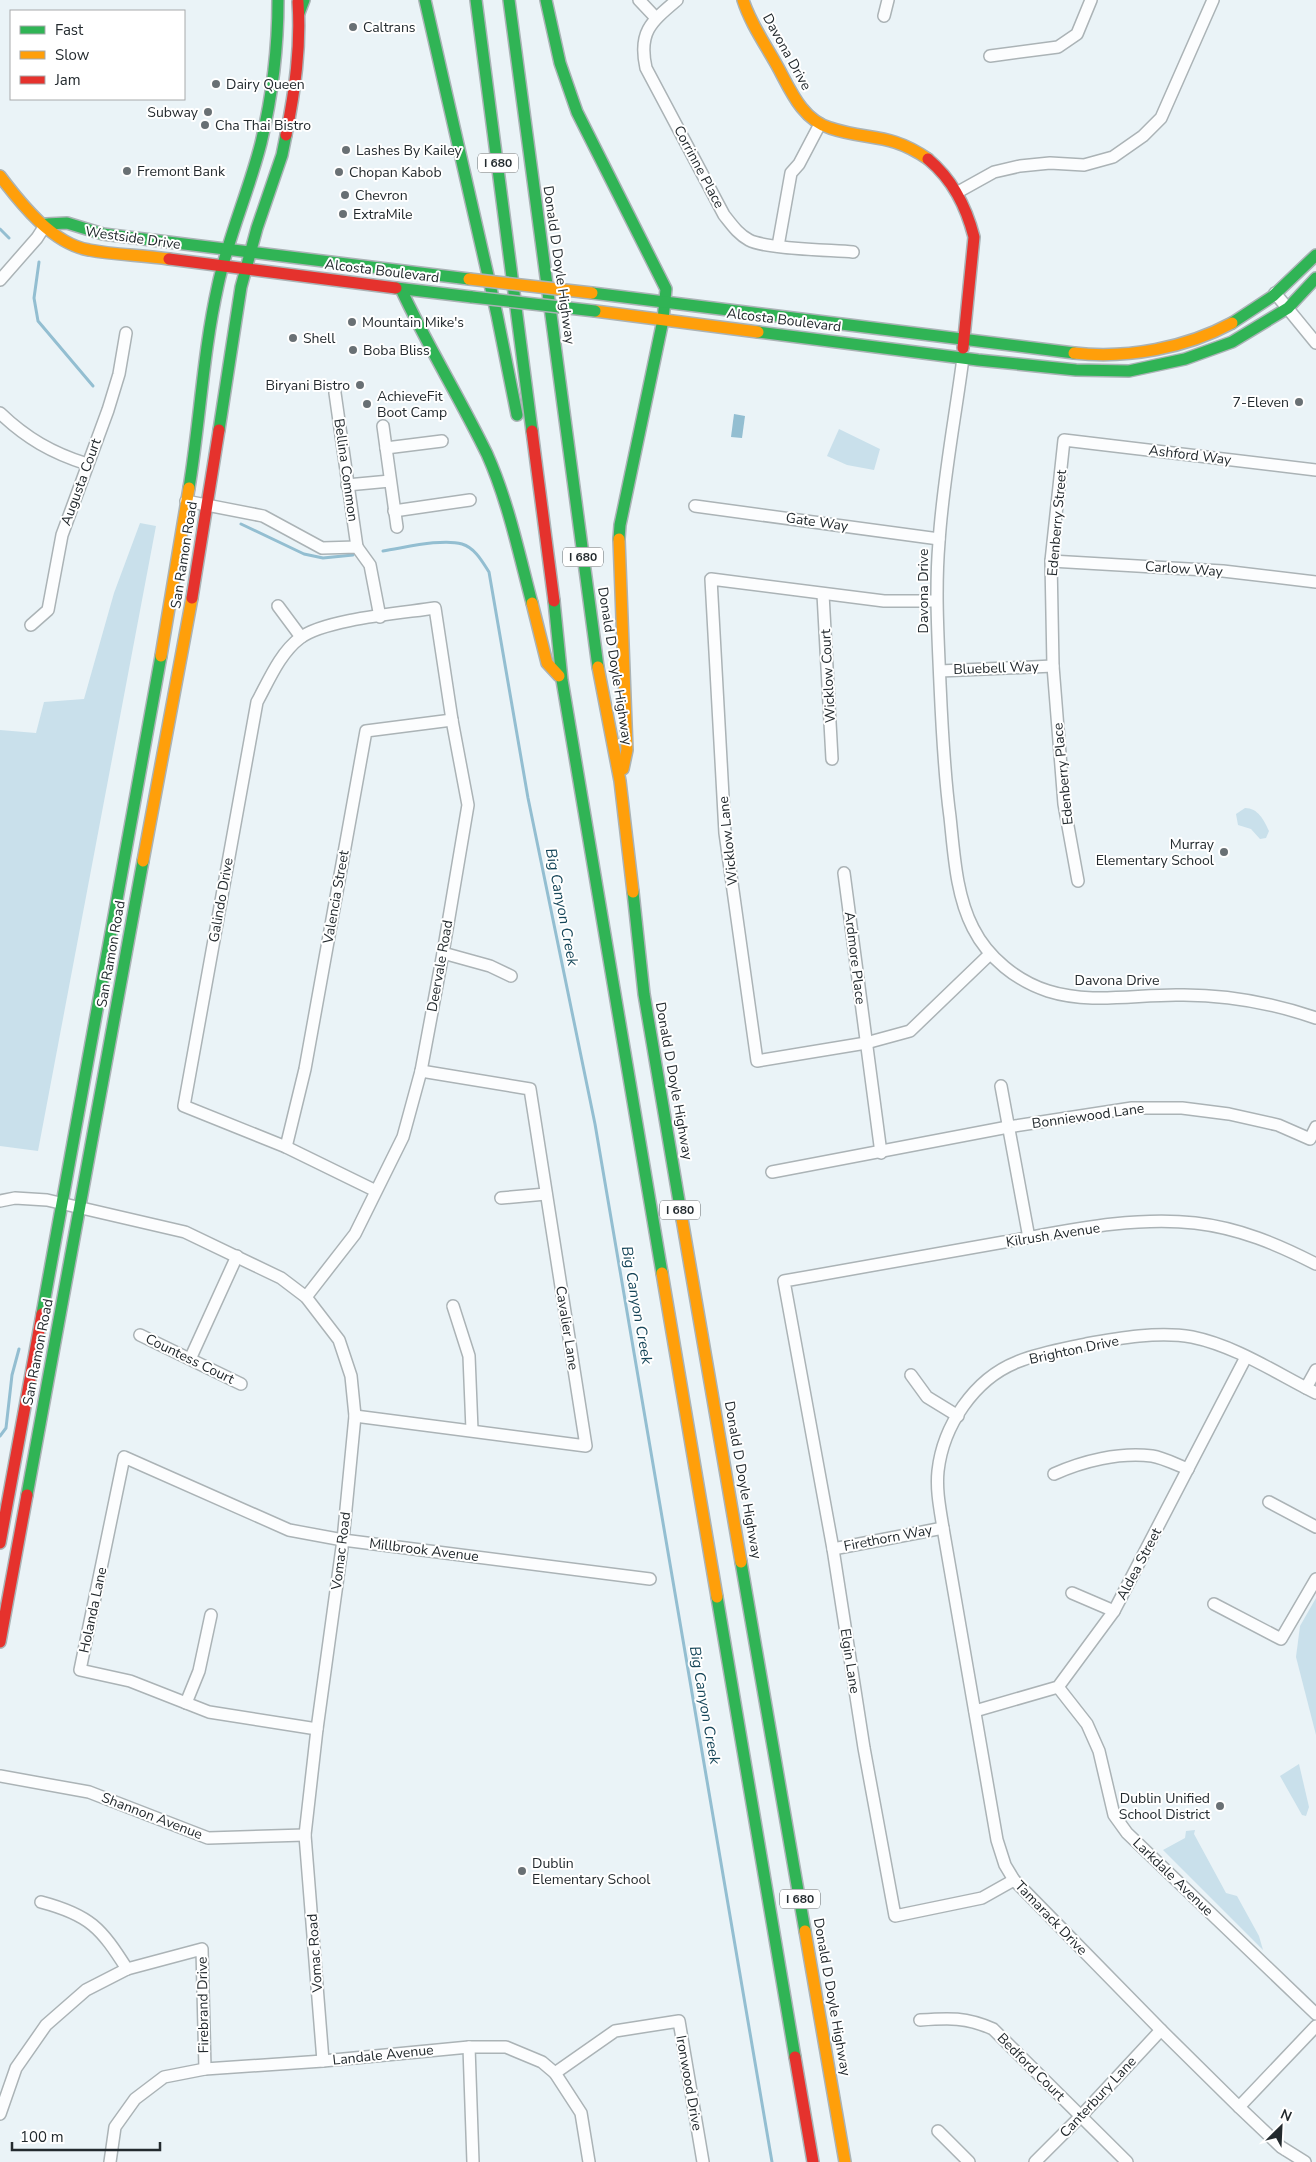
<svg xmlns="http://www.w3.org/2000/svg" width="1316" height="2162" viewBox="0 0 1316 2162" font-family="'Nunito Sans',sans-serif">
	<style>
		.green { fill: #c9e0eb }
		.water { fill: #93bed1 }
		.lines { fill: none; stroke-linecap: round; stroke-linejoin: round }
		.stream { stroke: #93bed1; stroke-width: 3 }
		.street-casing { stroke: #abb3b6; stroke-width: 14 }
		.fast-casing { stroke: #abb3b6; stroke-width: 14 }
		.slow-casing { stroke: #abb3b6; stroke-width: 14 }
		.jam-casing { stroke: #abb3b6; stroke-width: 14 }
		.street { stroke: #fcfdfe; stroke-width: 11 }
		.fast { stroke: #30b455; stroke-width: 11 }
		.slow { stroke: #ff9f0a; stroke-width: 11 }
		.jam { stroke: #e5322d; stroke-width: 11 }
		.fast-bridge-casing { stroke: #abb3b6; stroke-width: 14; stroke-linecap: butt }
		.slow-bridge-casing { stroke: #abb3b6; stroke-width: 14; stroke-linecap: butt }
		.fast-bridge { stroke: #30b455; stroke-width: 11 }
		.slow-bridge { stroke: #ff9f0a; stroke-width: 11 }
		.poi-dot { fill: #697074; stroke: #fff; stroke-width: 2 }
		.labels { text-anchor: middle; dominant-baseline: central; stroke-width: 4; stroke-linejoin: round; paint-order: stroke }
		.shield { fill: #fff; stroke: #656a6d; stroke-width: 1 }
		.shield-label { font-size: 12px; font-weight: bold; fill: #232a2e }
		.poi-label { font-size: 14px; fill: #232a2e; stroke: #fff; text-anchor: start }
		.street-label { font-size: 14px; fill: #232a2e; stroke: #fff }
		.water-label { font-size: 15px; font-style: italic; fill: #164659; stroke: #fff }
	</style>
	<rect width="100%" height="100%" fill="#eaf3f7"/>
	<g class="green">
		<path d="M839,429L880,449L874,470L847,465L827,456Z"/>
		<path d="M140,523L156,526L38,1151L0,1146V730L36,733L44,702L84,699L114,593Z"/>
		<path d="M1245,808C1258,808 1264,820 1269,831L1266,838L1260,839L1251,829L1238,825L1236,814Z"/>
		<path d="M1316,1598V1735L1296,1657L1300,1626Z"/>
		<path d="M1299,1764L1309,1807L1306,1816L1302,1815L1280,1776Z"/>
		<path d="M1195,1830L1194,1834L1226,1893L1237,1896L1259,1936L1263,1950L1163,1850L1185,1838L1186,1831Z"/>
	</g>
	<path class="water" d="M734,414L745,416L742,438L731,437Z"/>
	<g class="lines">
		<g class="stream">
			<path d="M0,229L9,238"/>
			<path d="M39,262L34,298L38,321L93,386"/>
			<path d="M241,524L304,554L323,558L353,555"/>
			<path d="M383,551C404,548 442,538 462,544C475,548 482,561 489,572L528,798L595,1124L772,2162"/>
			<path d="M0,1436L6,1428L12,1375L19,1349"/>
		</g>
		<defs>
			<g id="street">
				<path d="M639,0L656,18"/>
				<path d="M677,0C651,22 638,32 646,68L724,215C732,225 738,234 749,240C765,249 831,250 853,252"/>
				<path d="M884,16L888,0"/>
				<path d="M990,56L1058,47L1077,34L1091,0"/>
				<path d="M958,192L994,172L1020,166L1050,163L1084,165L1113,157L1143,136L1161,118L1213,0"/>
				<path d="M778,246L791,173L799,164L820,124"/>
				<path d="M0,280L37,238L46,224"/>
				<path d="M1275,293L1316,343"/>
				<path d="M963,358C955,419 943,480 939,542C935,590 938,636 940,684C942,729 944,773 950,817C954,854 956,895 973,928C988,958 1017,981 1048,991C1089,1004 1133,995 1176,995C1222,994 1272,1003 1316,1018"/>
				<path d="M335,393L357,547"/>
				<path d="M0,413C26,438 52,453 87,464"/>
				<path d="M383,426L397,527"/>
				<path d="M386,448L442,441"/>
				<path d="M347,485L390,481"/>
				<path d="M186,501L263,516L322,548L357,547L370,565L380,617"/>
				<path d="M695,506L939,539"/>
				<path d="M394,511L470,500"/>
				<path d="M1051,561L1223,571L1316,582"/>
				<path d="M823,594L832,759"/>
				<path d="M936,601H884L711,579L725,833L757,1061L866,1043L910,1031L990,954"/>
				<path d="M278,606L301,637"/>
				<path d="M31,625L48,610L62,535L108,410L119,374L126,333"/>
				<path d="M940,671L1053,666"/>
				<path d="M844,873L881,1153"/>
				<path d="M1078,881L1064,804L1053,666L1051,561L1064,440L1316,470"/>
				<path d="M443,953L490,966L511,976"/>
				<path d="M1001,1086L1029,1238"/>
				<path d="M286,1147L305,1069L366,731L452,720"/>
				<path d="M772,1172L1008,1127L1132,1108H1182L1229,1114L1278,1125L1310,1139L1316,1127"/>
				<path d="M501,1198L546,1194"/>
				<path d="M0,1201L15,1198L47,1200L185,1232L281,1278L306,1297L339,1340L351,1376L355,1416L343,1540L317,1729L305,1835L323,2061"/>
				<path d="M306,1297L355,1234L403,1137L421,1071L443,953L468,805L452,720L435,608C403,613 325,619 300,638C280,653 269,680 257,702L184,1106L286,1147L376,1191"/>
				<path d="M453,1306L469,1356L472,1430"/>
				<path d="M140,1335L241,1384"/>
				<path d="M191,1357L237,1256"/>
				<path d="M911,1375L927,1397L958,1416"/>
				<path d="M1306,1388L1316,1370"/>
				<path d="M355,1416L586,1446L530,1089L421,1071"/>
				<path d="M1054,1474C1083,1461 1119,1452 1152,1456C1164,1458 1177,1465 1188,1469"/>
				<path d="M1269,1502L1316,1527"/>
				<path d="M833,1549L943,1528"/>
				<path d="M1072,1593L1114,1611"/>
				<path d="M1214,1604L1281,1639L1316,1579"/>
				<path d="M1058,1687L1087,1724L1099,1751L1114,1815L1127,1833L1316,2014"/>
				<path d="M186,1703L199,1671L211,1615"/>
				<path d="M975,1711L1058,1687L1114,1611L1246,1357"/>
				<path d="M317,1729L209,1712L130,1681L80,1670L124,1457L289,1530L343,1540L650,1579"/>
				<path d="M0,1776L89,1792L208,1838L305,1835"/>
				<path d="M1014,1880L982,1898L895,1916L864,1748L833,1549L784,1281C858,1268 931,1255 1004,1242C1067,1231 1132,1216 1195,1223C1239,1228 1277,1244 1316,1264"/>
				<path d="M41,1902C90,1915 101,1928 127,1969"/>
				<path d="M920,2020C949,2018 966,2017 993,2029L1127,2162"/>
				<path d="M469,2047L473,2162"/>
				<path d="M555,2073L615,2031L679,2021L703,2162"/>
				<path d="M1239,2107L1316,2026"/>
				<path d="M0,2114L16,2068L46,2025L86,1990L127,1969L202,1949L205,2069"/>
				<path d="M938,2131L969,2162"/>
				<path d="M110,2162L115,2127L135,2099L164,2077L205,2069L323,2061L469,2047H506L542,2062L555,2073L581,2113L589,2162"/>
				<path d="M1035,2162L1081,2116L1161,2030"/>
				<path d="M1305,2162L1281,2147L1239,2107L1161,2030L1014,1880L1005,1865L997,1840L943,1528C940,1509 936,1490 938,1471C943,1426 974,1379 1017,1362C1039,1353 1063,1349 1086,1344C1119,1338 1159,1331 1192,1337C1236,1346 1276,1373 1316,1393"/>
			</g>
			<g id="fast">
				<path d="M425,0L497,315L517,415"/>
				<path d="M476,0L532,431"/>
				<path d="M509,0L598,667"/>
				<path d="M546,0L560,63L577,112L666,289L663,320L620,525L619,539"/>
				<path d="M299,13L304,0"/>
				<path d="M46,224L67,223L103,234L469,279"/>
				<path d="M396,288L472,297"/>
				<path d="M401,289C427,345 460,398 487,454C508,501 519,554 532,603"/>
				<path d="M592,293L1074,353"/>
				<path d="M1232,323L1273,296L1316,255"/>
				<path d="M758,332L978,360L1076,370L1129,371L1185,359L1232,342L1288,308L1316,278"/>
				<path d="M219,430L241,287L257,228L282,155L286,135"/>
				<path d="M189,488C200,421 203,352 218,285C228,237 249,191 261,143C272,97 278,47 278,0"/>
				<path d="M554,601L562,680L662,1273"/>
				<path d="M633,892L644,994L682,1219"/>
				<path d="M42,1314L161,656"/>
				<path d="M27,1495L143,861"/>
				<path d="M741,1562L805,1931"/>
				<path d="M717,1597L795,2057"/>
			</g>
			<g id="slow">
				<path d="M743,0C750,22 763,41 775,62C789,86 800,119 830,128C869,141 889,132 928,159"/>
				<path d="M0,176C21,204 53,244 89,250C115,255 143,255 169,259"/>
				<path d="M595,311L758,332"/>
				<path d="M1074,353C1127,359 1186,348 1232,323"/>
				<path d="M619,539L627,750L623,769"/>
				<path d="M532,603L547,663L559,676"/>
				<path d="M161,656L189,488"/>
				<path d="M598,667L620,781L633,892"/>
				<path d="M143,861L192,598"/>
				<path d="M682,1219L741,1562"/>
				<path d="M662,1273L717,1597"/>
				<path d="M805,1931L845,2162"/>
			</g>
			<g id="jam">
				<path d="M286,135C295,90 301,47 298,2"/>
				<path d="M928,159C953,180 966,206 974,237L963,348"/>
				<path d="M169,259L396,288"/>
				<path d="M532,431L554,601"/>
				<path d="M192,598L219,430"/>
				<path d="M0,1543L42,1314"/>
				<path d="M0,1642L27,1495"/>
				<path d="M795,2057L813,2162"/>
			</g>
		</defs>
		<use href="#street" class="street-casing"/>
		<use href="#fast" class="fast-casing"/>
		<use href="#slow" class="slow-casing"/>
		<use href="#jam" class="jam-casing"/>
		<use href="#street" class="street"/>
		<use href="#fast" class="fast"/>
		<use href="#slow" class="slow"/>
		<use href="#jam" class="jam"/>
		<defs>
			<path id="fast-bridge" d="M472,297L595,311"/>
			<path id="slow-bridge" d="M469,279L592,293"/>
		</defs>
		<use href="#fast-bridge" class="fast-bridge-casing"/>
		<use href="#slow-bridge" class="slow-bridge-casing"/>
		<use href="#fast-bridge" class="fast-bridge"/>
		<use href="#slow-bridge" class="slow-bridge"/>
	</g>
	<g class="poi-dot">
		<circle cx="353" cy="27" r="5"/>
		<circle cx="216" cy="84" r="5"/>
		<circle cx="208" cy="112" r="5"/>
		<circle cx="205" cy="125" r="5"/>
		<circle cx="346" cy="150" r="5"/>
		<circle cx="127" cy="171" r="5"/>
		<circle cx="339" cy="172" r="5"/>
		<circle cx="345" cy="195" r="5"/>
		<circle cx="343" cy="214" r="5"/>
		<circle cx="352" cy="322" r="5"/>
		<circle cx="293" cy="338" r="5"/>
		<circle cx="353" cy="350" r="5"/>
		<circle cx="360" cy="385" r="5"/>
		<circle cx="1299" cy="402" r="5"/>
		<circle cx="367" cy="404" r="5"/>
		<circle cx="1224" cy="852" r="5"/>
		<circle cx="1220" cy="1806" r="5"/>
		<circle cx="522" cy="1871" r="5"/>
	</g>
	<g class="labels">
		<g class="shield">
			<rect x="478" y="153.5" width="40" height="19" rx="4"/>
			<rect x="563" y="547.5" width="40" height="19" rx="4"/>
			<rect x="660" y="1200.5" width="40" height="19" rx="4"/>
			<rect x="780" y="1889.5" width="40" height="19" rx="4"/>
		</g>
		<g class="shield-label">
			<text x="498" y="163">I 680</text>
			<text x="583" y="557">I 680</text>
			<text x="680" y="1210">I 680</text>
			<text x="800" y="1899">I 680</text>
		</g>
		<g class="poi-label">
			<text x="363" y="27">Caltrans</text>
			<text x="226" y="84">Dairy Queen</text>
			<text x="198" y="112" text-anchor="end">Subway</text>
			<text x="215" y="125">Cha Thai Bistro</text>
			<text x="356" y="150">Lashes By Kailey</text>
			<text x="137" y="171">Fremont Bank</text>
			<text x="349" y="172">Chopan Kabob</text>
			<text x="355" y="195">Chevron</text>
			<text x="353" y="214">ExtraMile</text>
			<text x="362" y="322">Mountain Mike's</text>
			<text x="303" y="338">Shell</text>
			<text x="363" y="350">Boba Bliss</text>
			<text x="350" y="385" text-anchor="end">Biryani Bistro</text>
			<text x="377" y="396">AchieveFit<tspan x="377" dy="16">Boot Camp</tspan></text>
			<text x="1289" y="402" text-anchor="end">7-Eleven</text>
			<text x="1214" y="844" text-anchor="end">Murray<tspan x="1214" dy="16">Elementary School</tspan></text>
			<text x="1210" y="1798" text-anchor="end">Dublin Unified<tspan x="1210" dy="16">School District</tspan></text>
			<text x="532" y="1863">Dublin<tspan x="532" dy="16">Elementary School</tspan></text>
		</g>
		<g class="street-label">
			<text transform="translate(787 52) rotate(61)">Davona Drive</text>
			<text transform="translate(699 167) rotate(62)">Corrinne Place</text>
			<text transform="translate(133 238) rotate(8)">Westside Drive</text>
			<text transform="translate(559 265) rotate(82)">Donald D Doyle Highway</text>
			<text transform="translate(382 271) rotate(7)">Alcosta Boulevard</text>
			<text transform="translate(784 320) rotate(7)">Alcosta Boulevard</text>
			<text transform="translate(1190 455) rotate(7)">Ashford Way</text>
			<text transform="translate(346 470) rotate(82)">Bellina Common</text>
			<text transform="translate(81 482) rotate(-70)">Augusta Court</text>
			<text transform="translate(817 522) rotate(8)">Gate Way</text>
			<text transform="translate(1057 523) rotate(-85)">Edenberry Street</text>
			<text transform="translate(184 555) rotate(-81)">San Ramon Road</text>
			<text transform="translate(1184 569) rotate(4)">Carlow Way</text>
			<text transform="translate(923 591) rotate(-90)">Davona Drive</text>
			<text transform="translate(615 666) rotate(81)">Donald D Doyle Highway</text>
			<text transform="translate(996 668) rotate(-2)">Bluebell Way</text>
			<text transform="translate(828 676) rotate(-93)">Wicklow Court</text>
			<text transform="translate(1063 774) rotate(-96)">Edenberry Place</text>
			<text transform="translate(728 841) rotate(-96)">Wicklow Lane</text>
			<text transform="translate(336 897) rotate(-80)">Valencia Street</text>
			<text transform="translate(221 900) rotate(-80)">Galindo Drive</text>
			<text transform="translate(111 954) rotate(-80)">San Ramon Road</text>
			<text transform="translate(855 958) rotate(83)">Ardmore Place</text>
			<text transform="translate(440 966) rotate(-80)">Deervale Road</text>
			<text x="1117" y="980">Davona Drive</text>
			<text transform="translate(674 1081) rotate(80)">Donald D Doyle Highway</text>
			<text transform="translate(1088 1116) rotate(-8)">Bonniewood Lane</text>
			<text transform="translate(1053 1235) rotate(-9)">Kilrush Avenue</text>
			<text transform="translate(567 1328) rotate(81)">Cavalier Lane</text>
			<text transform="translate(1074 1350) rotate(-12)">Brighton Drive</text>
			<text transform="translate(38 1352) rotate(-79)">San Ramon Road</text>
			<text transform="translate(190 1359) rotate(26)">Countess Court</text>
			<text transform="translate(743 1480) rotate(80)">Donald D Doyle Highway</text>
			<text transform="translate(888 1538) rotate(-11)">Firethorn Way</text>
			<text transform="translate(424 1550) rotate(7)">Millbrook Avenue</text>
			<text transform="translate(341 1551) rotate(-83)">Vomac Road</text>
			<text transform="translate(1139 1564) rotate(-62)">Aldea Street</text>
			<text transform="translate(93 1610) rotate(-78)">Holanda Lane</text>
			<text transform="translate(850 1661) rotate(81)">Elgin Lane</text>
			<text transform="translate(152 1816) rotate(21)">Shannon Avenue</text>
			<text transform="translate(1173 1877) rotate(44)">Larkdale Avenue</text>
			<text transform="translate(1051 1918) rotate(46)">Tamarack Drive</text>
			<text transform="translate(315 1953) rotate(-94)">Vomac Road</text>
			<text transform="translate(832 1997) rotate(80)">Donald D Doyle Highway</text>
			<text transform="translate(203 2005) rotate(-91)">Firebrand Drive</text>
			<text transform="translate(383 2055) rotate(-6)">Landale Avenue</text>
			<text transform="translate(1031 2067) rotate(45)">Bedford Court</text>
			<text transform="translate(689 2083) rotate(80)">Ironwood Drive</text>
			<text transform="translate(1098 2097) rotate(-47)">Canterbury Lane</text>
		</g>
		<g class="water-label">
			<text transform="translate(562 907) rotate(79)">Big Canyon Creek</text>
			<text transform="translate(637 1305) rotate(80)">Big Canyon Creek</text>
			<text transform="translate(705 1705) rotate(80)">Big Canyon Creek</text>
		</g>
	</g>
	<rect x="10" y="10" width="175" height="90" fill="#ffffff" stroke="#a7aaab"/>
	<rect x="20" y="26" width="25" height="8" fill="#30b455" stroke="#a7aaab"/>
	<text x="55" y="35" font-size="15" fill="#232a2e">Fast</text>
	<rect x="20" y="51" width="25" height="8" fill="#ff9f0a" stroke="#a7aaab"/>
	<text x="55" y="60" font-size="15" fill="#232a2e">Slow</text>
	<rect x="20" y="76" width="25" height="8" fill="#e5322d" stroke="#a7aaab"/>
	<text x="55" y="85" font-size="15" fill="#232a2e">Jam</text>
	<g transform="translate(1281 2127) rotate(24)" stroke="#ffffff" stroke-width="4" paint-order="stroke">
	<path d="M0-4L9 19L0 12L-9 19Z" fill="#232a2e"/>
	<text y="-8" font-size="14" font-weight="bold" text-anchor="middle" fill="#232a2e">N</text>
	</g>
	<path d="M12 2142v8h148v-8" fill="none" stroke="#232a2e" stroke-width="2.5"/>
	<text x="20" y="2142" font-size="15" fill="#232a2e" stroke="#ffffff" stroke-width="4" paint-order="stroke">100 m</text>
</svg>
